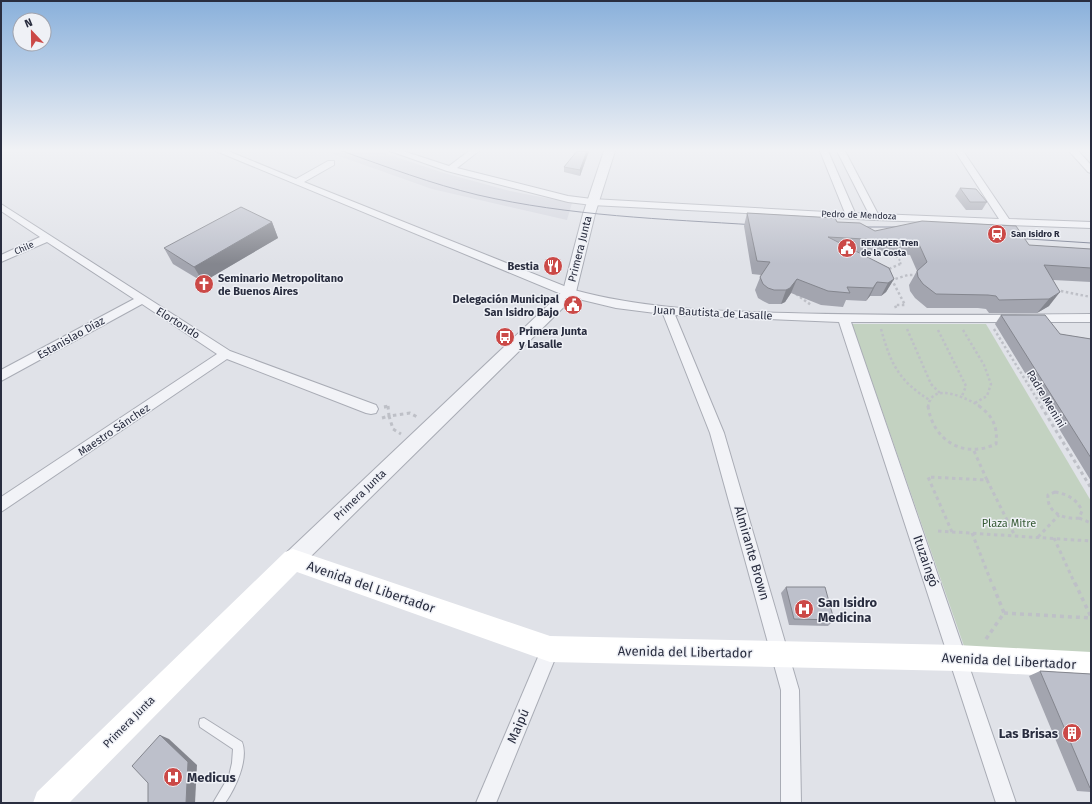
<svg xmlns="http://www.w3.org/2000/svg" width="1092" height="804" viewBox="0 0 1092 804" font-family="'Fira Sans',sans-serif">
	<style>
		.built { fill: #d2d4dd }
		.green { fill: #c3d2c1 }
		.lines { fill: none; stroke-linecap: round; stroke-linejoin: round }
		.service-casing { stroke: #a9acb5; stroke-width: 2 }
		.minor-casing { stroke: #a9acb5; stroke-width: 2 }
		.tertiary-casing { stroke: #a9acb5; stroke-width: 2 }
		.path-far3 { stroke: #bec0c7; stroke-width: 2; stroke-dasharray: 2 2; stroke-linecap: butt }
		.path-far2 { stroke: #bec0c7; stroke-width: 2.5; stroke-dasharray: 2.5 2.5; stroke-linecap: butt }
		.path-far1 { stroke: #bec0c7; stroke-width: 3; stroke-dasharray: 3.5 3.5; stroke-linecap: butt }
		.path { stroke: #bec0c7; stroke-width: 3.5; stroke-dasharray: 4 4; stroke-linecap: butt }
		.service { fill: #f2f3f7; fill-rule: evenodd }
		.minor { fill: #f2f3f7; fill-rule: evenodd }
		.tertiary { fill: #f2f3f7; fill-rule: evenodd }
		.secondary { fill: #fff; fill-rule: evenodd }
		.tram { stroke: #797f92; stroke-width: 1 }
		.wall { fill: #a3a5af }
		.shaded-wall { fill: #84868e }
		.building { fill: #bdc0cb; stroke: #84868e }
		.labels { text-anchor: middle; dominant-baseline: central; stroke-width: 3; stroke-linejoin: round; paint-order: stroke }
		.far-street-label { font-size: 9px; fill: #292d3f; stroke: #eff1f6 }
		.far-poi-label { font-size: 9px; font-weight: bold; fill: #292d3f; stroke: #eff1f6; text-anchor: start }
		.street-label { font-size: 11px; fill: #292d3f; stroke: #eff1f6 }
		.poi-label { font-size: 11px; font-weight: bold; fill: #292d3f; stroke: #eff1f6; text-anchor: end }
		.park-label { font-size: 11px; fill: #375b36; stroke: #eff1f6 }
		.near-street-label { font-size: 13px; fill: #292d3f; stroke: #eff1f6 }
		.near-poi-label { font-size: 13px; font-weight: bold; fill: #292d3f; stroke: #eff1f6; text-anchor: start }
	</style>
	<rect width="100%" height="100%" fill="#e0e2e8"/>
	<path class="built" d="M325,151H378L444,173L510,191L572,203L567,220L432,189Z"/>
	<path class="green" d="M852,324H986L1091,501V656L964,646Z"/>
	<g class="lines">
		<defs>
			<path id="service" d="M204,718L242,742C249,760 235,789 225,803H213L229,776L232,763L233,749L200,727L199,723L200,719Z"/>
			<g id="minor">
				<path d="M216,151H228L296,179L328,161H334V165L304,182L574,290C644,309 716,311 788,313C889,316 990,315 1091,314V322H851L1016,803H996L839,322L675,315L724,433L799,690L801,803H781V690L710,433L663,314L616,308L566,296Z"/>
				<path d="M390,151H403L449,166L469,151H479L457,168L568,196L592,199L845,213L820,151H828L855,213L869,214L837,151H845L878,214L999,219L955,151H963L1009,219L1091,222V228L875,220L592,205L568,202L447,171Z"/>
				<path d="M1069,151H1078L1091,165V173L1088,172Z"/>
				<path d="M1,204L230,351L376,405L378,409L376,413L371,414L366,413L227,359L1,512V497L217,354L142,304L1,381V370L134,299L47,242L1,262V255L40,237L1,211Z"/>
				<path d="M550,640L556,643L559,649L496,803H476L544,643Z"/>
			</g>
			<path id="tertiary" d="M604,151H615L595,214L575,296L300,567L293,570L286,567L283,560L286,553L563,291L583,214Z"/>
		</defs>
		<use href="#service" class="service-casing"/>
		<use href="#minor" class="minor-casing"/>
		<use href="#tertiary" class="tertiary-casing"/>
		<path class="path-far3" d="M876,265L870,261L868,255L869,253C882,250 893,250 901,262L900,265"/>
		<g class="path-far2">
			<path d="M875,264L889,269L900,264"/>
			<path d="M1056,290L1091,297"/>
			<path d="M796,294L811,305"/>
			<path d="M896,308L895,305H905L892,280L908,275H917"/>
			<path d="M881,329C891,365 899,381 931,401"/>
			<path d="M907,329L931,384L940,393"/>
			<path d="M994,329L1042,407"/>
			<path d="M938,330L966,386L962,396"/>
			<path d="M963,330L984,365L991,384L987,396L975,403"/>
			<path d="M384,407H388"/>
			<path d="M928,407C931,380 969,399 981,407"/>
		</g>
		<g class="path-far1">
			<path d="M388,406L389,416L410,413L419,418"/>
			<path d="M928,406C933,441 964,459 996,444C998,427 993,416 979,406"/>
			<path d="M1041,406L1091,488"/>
			<path d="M384,407L388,406"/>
			<path d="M382,418L389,416L393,429L401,434"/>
			<path d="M974,451L987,480"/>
			<path d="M1055,492C1067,494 1077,499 1082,511L1079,518C1064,520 1046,512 1048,495Z"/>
			<path d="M1079,518L1091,523"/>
			<path d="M938,531L1091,541"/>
			<path d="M952,532L928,477L987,480L1015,536"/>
			<path d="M972,533L992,584"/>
			<path d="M1038,537L1059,515"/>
			<path d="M1054,538L1075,584"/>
		</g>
		<g class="path">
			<path d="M1075,583L1091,617"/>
			<path d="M1004,613L1091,618"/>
			<path d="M986,639L1004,613L992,583"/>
		</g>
		<use href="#service" class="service"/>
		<use href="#minor" class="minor"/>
		<use href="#tertiary" class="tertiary"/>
		<path class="secondary" d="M293,549L550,636L958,645L1091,652V678L958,671L550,662L297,572L69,803H33L37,792L285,552Z"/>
		<g class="tram">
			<path d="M342,151C387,167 432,184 478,195C569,216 663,219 756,225"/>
			<path d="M857,227H903"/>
			<path d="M1013,238L1091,243"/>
		</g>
	</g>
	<g class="wall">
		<path d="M577,151H589L580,176L564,172V167Z"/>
		<path d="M960,188L987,202L982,210H966L955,196Z"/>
		<path d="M747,213L837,222L875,231L1029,245L1091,249V282L1053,280L1049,306L1037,313H989L986,309L978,308H927L915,298L910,291L909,285L917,271L910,255L859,252L894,279L886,292L881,296H870L866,301L846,300L843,307L821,305L791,293L785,302L781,304H769L763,301L758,298L755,290L761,275L752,274L744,226Z"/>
		<path d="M272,222L278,238L203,282L173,264L164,248Z"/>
		<path d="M1001,315L1060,334L1091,339V481L995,324Z"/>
		<path d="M786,587L834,620L828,626L789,625L781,593Z"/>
		<path d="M1040,671L1091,674V792L1077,791L1029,676Z"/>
	</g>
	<g class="shaded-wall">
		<path d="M587,151H589L580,176V170Z"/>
		<path d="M272,222L278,238L203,282L194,267Z"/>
		<path d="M797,279L791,293L785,302L781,304L786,290Z"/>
		<path d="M894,279L886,292L881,296L888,283Z"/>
		<path d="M877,282L870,296L866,301L873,288Z"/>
		<path d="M1060,292L1049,306L1037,313L1049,299Z"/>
		<path d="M160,735L169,739L197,765L195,803H186Z"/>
	</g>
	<g class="building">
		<path d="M577,151H587L580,170L564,167Z"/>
		<path d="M960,188L976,189L987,202H970Z"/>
		<path d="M241,207L272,222L194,267L164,248Z"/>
		<path d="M747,213L835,218L837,222L860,223L875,231L922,221L1016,226L1029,245L1091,249V268L1044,265L1060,292L1049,299L999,300L996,296L988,295L936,294L923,284L918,277L917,271L927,262L918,242L828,237L889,268L894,279L888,283L877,282L873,288L847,287L850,293L828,291L797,279L790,288L786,290H774L768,288L763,284L760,277L770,262L757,261Z"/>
		<path d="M1001,315H1045L1060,334L1091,339V458Z"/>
		<path d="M786,587H825L834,620L794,619Z"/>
		<path d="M1040,671L1091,674V788H1090Z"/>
		<path d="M160,735L188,762L186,803H148V783L132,766Z"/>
	</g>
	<linearGradient id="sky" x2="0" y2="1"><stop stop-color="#89b0db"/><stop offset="0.57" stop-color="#f1f2f5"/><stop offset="1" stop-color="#f1f2f5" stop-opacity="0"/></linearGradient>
	<rect width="1092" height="264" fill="url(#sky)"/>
	<defs>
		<symbol id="station-disc" viewBox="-11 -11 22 22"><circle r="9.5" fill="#cb4947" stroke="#eff1f6"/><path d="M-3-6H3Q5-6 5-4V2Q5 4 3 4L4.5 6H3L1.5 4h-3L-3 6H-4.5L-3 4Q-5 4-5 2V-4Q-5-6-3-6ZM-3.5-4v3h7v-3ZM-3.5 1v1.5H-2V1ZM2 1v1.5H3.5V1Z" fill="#fff"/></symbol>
		<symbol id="civic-disc" viewBox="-11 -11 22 22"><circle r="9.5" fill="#cb4947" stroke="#eff1f6"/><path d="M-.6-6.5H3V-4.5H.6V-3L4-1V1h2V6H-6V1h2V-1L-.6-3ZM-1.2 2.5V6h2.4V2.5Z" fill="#fff"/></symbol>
		<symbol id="restaurant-disc" viewBox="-11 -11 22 22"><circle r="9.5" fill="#cb4947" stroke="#eff1f6"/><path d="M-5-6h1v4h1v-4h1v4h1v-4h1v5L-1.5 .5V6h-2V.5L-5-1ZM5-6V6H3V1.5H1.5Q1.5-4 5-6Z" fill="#fff"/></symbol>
		<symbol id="church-disc" viewBox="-11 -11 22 22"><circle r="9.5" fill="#cb4947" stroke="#eff1f6"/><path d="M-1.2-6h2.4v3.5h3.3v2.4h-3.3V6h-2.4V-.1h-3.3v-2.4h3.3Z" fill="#fff"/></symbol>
		<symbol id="bus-disc" viewBox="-11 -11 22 22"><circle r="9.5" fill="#cb4947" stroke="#eff1f6"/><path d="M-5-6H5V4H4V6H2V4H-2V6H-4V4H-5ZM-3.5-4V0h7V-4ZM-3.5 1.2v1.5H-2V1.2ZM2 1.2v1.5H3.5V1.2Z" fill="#fff"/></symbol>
		<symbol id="hospital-disc" viewBox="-11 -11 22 22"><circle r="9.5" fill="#cb4947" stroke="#eff1f6"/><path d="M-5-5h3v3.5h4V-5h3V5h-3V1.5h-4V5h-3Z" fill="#fff"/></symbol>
		<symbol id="building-disc" viewBox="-11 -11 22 22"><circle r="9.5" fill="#cb4947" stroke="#eff1f6"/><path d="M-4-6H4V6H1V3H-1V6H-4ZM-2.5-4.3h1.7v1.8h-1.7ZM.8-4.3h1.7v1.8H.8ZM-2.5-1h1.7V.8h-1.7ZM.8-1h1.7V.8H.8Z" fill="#fff"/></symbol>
	</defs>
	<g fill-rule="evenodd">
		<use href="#station-disc" x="986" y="223" width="22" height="22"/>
		<use href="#civic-disc" x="836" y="237" width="22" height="22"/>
		<use href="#restaurant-disc" x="542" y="255" width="22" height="22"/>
		<use href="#church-disc" x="193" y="273" width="22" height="22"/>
		<use href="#civic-disc" x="562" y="294" width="22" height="22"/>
		<use href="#bus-disc" x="494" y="326" width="22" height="22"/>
		<use href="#hospital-disc" x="793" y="598" width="22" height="22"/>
		<use href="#building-disc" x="1061" y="722" width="22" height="22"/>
		<use href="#hospital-disc" x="162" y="766" width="22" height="22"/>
	</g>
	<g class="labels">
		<g class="far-street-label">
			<text transform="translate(859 215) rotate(2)">Pedro de Mendoza</text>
			<text transform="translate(24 248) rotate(-24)">Chile</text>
		</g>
		<g class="far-poi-label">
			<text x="1011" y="234">San Isidro R</text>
			<text x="861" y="243">RENAPER Tren<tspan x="861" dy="10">de la Costa</tspan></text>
		</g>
		<g class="street-label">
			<text transform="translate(580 249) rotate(-76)">Primera Junta</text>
			<text transform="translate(713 313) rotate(3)">Juan Bautista de Lasalle</text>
			<text transform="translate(178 323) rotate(32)">Elortondo</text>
			<text transform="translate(71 338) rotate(-29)">Estanislao Díaz</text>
			<text transform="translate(1046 399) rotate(59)">Padre Menini</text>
			<text transform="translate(114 430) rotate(-34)">Maestro Sánchez</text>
			<text transform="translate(360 495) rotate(-44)">Primera Junta</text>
			<text transform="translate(129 722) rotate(-45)">Primera Junta</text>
		</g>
		<g class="poi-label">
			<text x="539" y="266">Bestia</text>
			<text x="218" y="278" text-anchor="start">Seminario Metropolitano<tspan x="218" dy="13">de Buenos Aires</tspan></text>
			<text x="559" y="299">Delegación Municipal<tspan x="559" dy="13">San Isidro Bajo</tspan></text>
			<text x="519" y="331" text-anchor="start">Primera Junta<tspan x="519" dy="13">y Lasalle</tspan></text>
		</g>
		<g class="park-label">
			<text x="1009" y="523">Plaza Mitre</text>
		</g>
		<g class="near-street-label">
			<text transform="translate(752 553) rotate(74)">Almirante Brown</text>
			<text transform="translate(926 561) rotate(71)">Ituzaingó</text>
			<text transform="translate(371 587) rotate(19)">Avenida del Libertador</text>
			<text transform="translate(685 652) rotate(1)">Avenida del Libertador</text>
			<text transform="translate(1009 661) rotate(3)">Avenida del Libertador</text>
			<text transform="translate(518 726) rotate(-67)">Maipú</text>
		</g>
		<g class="near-poi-label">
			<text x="818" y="602">San Isidro<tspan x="818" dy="15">Medicina</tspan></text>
			<text x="1058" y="733" text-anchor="end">Las Brisas</text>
			<text x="187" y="777">Medicus</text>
		</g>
	</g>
	<rect width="1092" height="804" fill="none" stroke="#292d3f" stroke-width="4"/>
	<g transform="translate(32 32) rotate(338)"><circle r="19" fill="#eff1f6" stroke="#a0a3ad"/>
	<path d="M0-3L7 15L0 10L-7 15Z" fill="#cb4947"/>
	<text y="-6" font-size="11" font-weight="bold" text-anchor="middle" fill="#292d3f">N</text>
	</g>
</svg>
